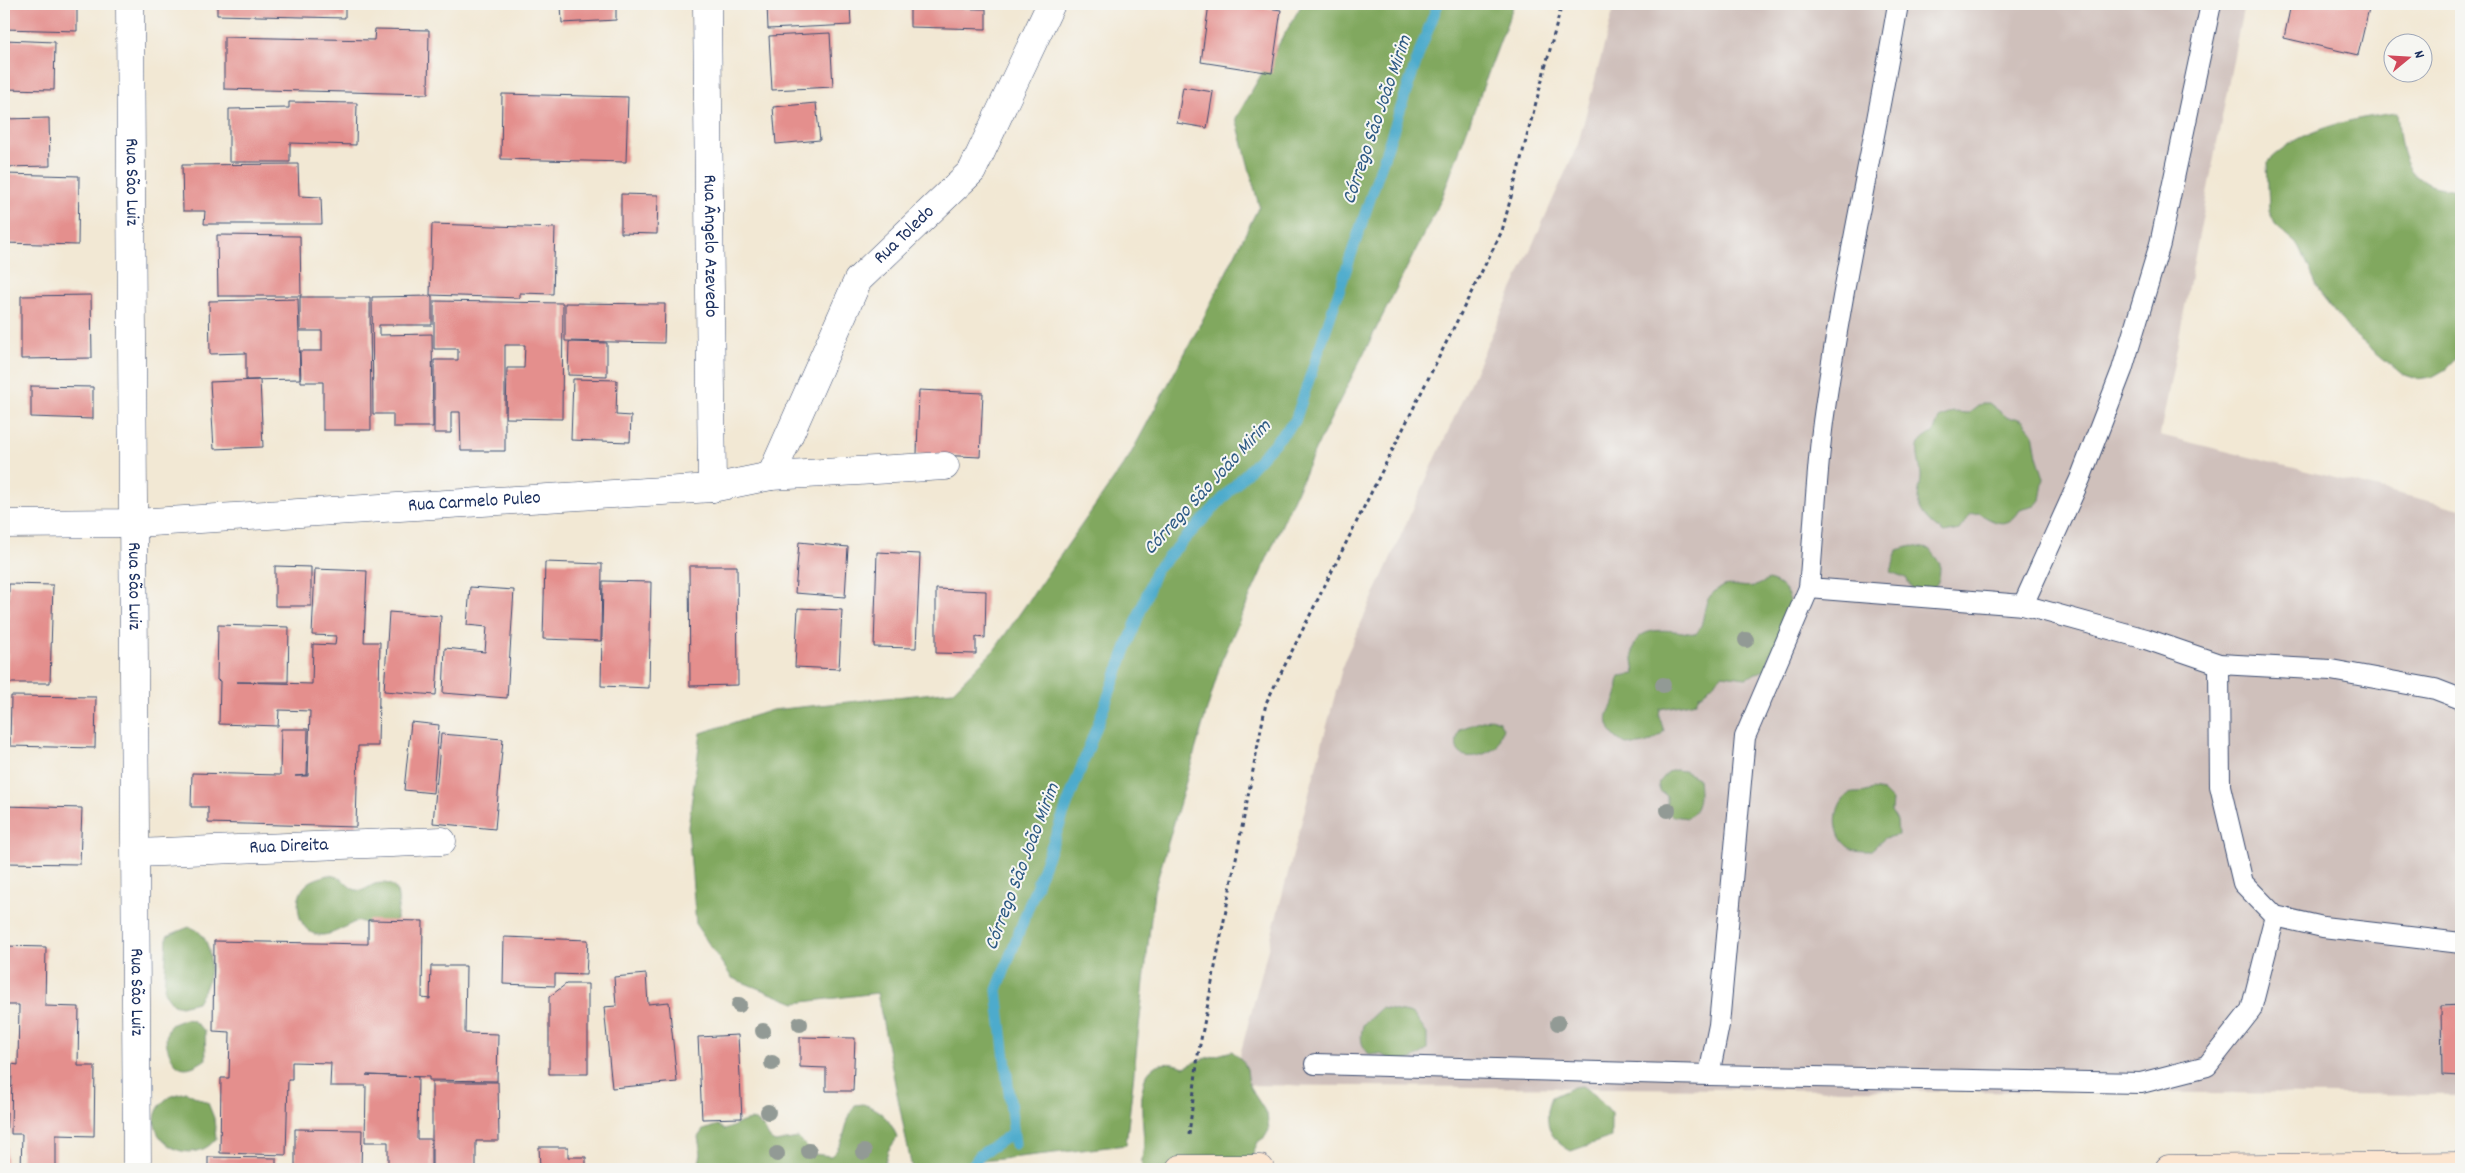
<svg xmlns="http://www.w3.org/2000/svg" width="2465" height="1173" viewBox="0 0 2465 1173" font-family="Dekko,sans-serif">
	<style>
		.industrial { fill: #cfc0bb }
		.forest { fill: #81a85f; stroke: #4e6c5e }
		.lines { fill: none; stroke-linecap: round; stroke-linejoin: round }
		.stream { stroke: #4eabcc; stroke-width: 11 }
		.building { fill: #e48f8d }
		.lane-casing { stroke: #3b4b70; stroke-width: 22 }
		.street-casing { stroke: #3b4b70; stroke-width: 29 }
		.secondary-casing { stroke: #3b4b70; stroke-width: 29 }
		.path { stroke: #3b4b70; stroke-width: 3; stroke-dasharray: 4 4; stroke-linecap: butt }
		.lane { stroke: #fff; stroke-width: 20 }
		.street { stroke: #fff; stroke-width: 28 }
		.secondary { stroke: #fce5cf; stroke-width: 28 }
		.tree { fill: #929a95 }
		.labels { text-anchor: middle; dominant-baseline: central; stroke-width: 4; stroke-linejoin: round; paint-order: stroke }
		.street-label { font-size: 19px; fill: #1b2f5e; stroke: #f6f6f2 }
		.water-label { font-size: 20px; font-style: italic; fill: #2d5a84; stroke: #f6f6f2 }
	</style>
	<rect width="100%" height="100%" fill="#f6f6f2"/>
	<filter id="ink" filterUnits="userSpaceOnUse"><feTurbulence type="fractalNoise" baseFrequency=".02" numOctaves="2"/><feDisplacementMap in="SourceGraphic" scale="10" xChannelSelector="R" yChannelSelector="G"/><feConvolveMatrix kernelMatrix="1 2 1 2 8 2 1 2 1" color-interpolation-filters="sRGB"/></filter>
	<filter id="wash" filterUnits="userSpaceOnUse"><feTurbulence type="fractalNoise" baseFrequency=".0096" numOctaves="4" result="noise"/><feDisplacementMap in="SourceGraphic" scale="20" xChannelSelector="R" yChannelSelector="G"/><feGaussianBlur stdDeviation="1.12" result="paint"/><feColorMatrix in="noise" values="0 0 0 0 0 0 0 0 0 0 0 0 0 0 0 0 0 1.4 0 .05"/><feComposite in="paint" operator="in"/></filter>
	<g filter="url(#wash)">
		<rect width="100%" height="100%" fill="#f2e8d4"/>
		<path class="industrial" d="M1615,4H2244L2160,435L2461,509V1095L1232,1085L1344,661L1578,144Z"/>
		<g class="forest">
			<path d="M1302,4H1514L1441,200L1316,448L1221,662L1154,891L1126,1145L912,1169L877,993L795,1003L732,978L696,925L688,827L701,733L772,710L953,691L995,649L1129,457L1201,323L1259,206L1236,118Z"/>
			<path d="M2397,113C2401,140 2399,168 2426,183C2436,188 2450,188 2461,191V353L2446,369L2432,377L2417,379L2402,374L2351,332L2320,293L2300,247L2276,226L2269,211L2267,162C2299,129 2352,118 2397,113Z"/>
			<path d="M1982,403H1989L2008,418H2016L2023,421L2033,433L2037,456L2044,478L2040,500L2035,506L2020,510C2008,530 1994,523 1979,513L1971,514L1959,530L1944,533C1935,527 1924,518 1920,508C1915,497 1921,487 1921,477C1921,459 1908,442 1933,433L1939,418L1953,412L1969,413Z"/>
			<path d="M1912,546L1929,549L1940,563C1940,586 1937,590 1914,592L1906,578L1891,572L1897,550Z"/>
			<path d="M1768,580C1798,586 1791,620 1791,643L1769,654L1767,669L1746,678L1722,675L1706,691L1699,695L1696,702L1660,709L1659,716L1664,731C1649,750 1616,752 1608,724C1605,712 1614,706 1617,695C1618,688 1617,683 1620,676L1635,674C1634,666 1632,657 1633,650C1637,621 1678,632 1696,634C1706,623 1702,604 1711,595C1727,578 1736,589 1754,586C1758,586 1764,582 1768,580Z"/>
			<path d="M1491,718L1499,721L1503,728L1497,747C1477,761 1446,763 1460,729Z"/>
			<path d="M1675,770L1684,771L1698,778C1699,794 1702,807 1688,818L1672,816L1667,811V796L1660,791L1658,784L1668,772Z"/>
			<path d="M1872,789L1883,791L1892,800L1891,811L1897,821L1898,835L1885,838L1870,851C1864,851 1855,851 1850,848C1833,838 1832,809 1846,796C1852,790 1862,796 1872,789Z"/>
			<path d="M327,875C346,876 346,888 357,890C365,892 368,886 375,884C402,878 400,902 396,920L382,927L358,921C346,925 336,934 323,935C298,937 291,899 306,885C312,879 320,878 327,875Z"/>
			<path d="M189,927C213,932 214,970 205,989C203,993 199,998 197,1002L181,1006L173,1004L164,992L167,936Z"/>
			<path d="M1381,1008L1413,1014L1427,1034V1049C1418,1057 1407,1064 1393,1061C1383,1058 1386,1052 1370,1055C1360,1046 1360,1037 1363,1025Z"/>
			<path d="M185,1019L192,1020L205,1031L206,1059C189,1071 177,1073 169,1052C165,1042 165,1034 170,1025Z"/>
			<path d="M1232,1051L1243,1061L1247,1069L1249,1086L1267,1114L1269,1130L1265,1137L1258,1142L1252,1157L1194,1169H1143C1139,1161 1145,1152 1144,1143C1143,1110 1129,1048 1185,1067L1199,1060Z"/>
			<path d="M1582,1086L1595,1095L1611,1113V1137L1571,1151C1549,1140 1542,1120 1552,1097L1574,1087Z"/>
			<path d="M186,1092L208,1103L214,1118L216,1139C188,1173 133,1133 164,1101C169,1096 179,1094 186,1092Z"/>
			<path d="M863,1104C880,1109 892,1121 897,1138L888,1151L883,1169H684L699,1162L701,1154L698,1137L703,1130L718,1125L724,1130C738,1126 751,1112 763,1127C768,1134 767,1138 775,1142L798,1138L814,1154L831,1156C846,1145 844,1120 855,1105Z"/>
		</g>
		<g class="lines">
			<g class="stream">
				<path d="M1015,1144L997,990L1156,570L1295,421L1421,48L1438,4"/>
				<path d="M959,1169L972,1166L980,1155L1013,1133"/>
			</g>
		</g>
		<g id="blocks">
			<g class="building">
				<path d="M4,4H77V31L4,29Z"/>
				<path d="M217,4H345V18L217,15Z"/>
				<path d="M561,4H616V20L562,23Z"/>
				<path d="M767,4H850L851,25L768,29Z"/>
				<path d="M1209,4H1243L1281,10L1272,73L1201,62Z"/>
				<path d="M2291,4H2370L2358,55L2284,38Z"/>
				<path d="M910,8L986,9V29L910,27Z"/>
				<path d="M375,29L429,30L428,94L224,89V37L374,40Z"/>
				<path d="M830,33L833,87L772,90L769,36Z"/>
				<path d="M4,40L55,42L54,90L4,89Z"/>
				<path d="M1183,87L1213,92L1207,128L1177,123Z"/>
				<path d="M502,94L628,97L626,162L501,159Z"/>
				<path d="M289,102L357,103L356,145L290,143V162H229V109L289,108Z"/>
				<path d="M816,103L820,140L776,144L773,107Z"/>
				<path d="M49,118L50,166L4,167V119Z"/>
				<path d="M298,164L299,196L321,197L322,224H204L205,211H183L182,165Z"/>
				<path d="M5,174L79,176L78,245L4,243Z"/>
				<path d="M621,194L658,195L657,234L621,233Z"/>
				<path d="M432,224L555,228L553,294L520,293V298L430,295Z"/>
				<path d="M217,235L300,236L301,296H218Z"/>
				<path d="M91,295L92,358L21,359V296Z"/>
				<path d="M432,296V325H379V335L432,334L433,427H393V414H373L372,297Z"/>
				<path d="M300,297H370L371,430H323V382H301L300,351H322V331H300Z"/>
				<path d="M298,299L300,379L246,380V353L210,354L209,301Z"/>
				<path d="M434,301L563,303L562,419L506,418L507,368H524L525,345H505V451H461L460,412H451V433H434V360H458V349H434Z"/>
				<path d="M565,303L665,304L664,343L565,341Z"/>
				<path d="M569,342L607,343V376L568,375Z"/>
				<path d="M573,379L617,380L616,415L631,416L630,442L571,440Z"/>
				<path d="M260,380L263,447L214,449L210,382Z"/>
				<path d="M31,386L93,387V419L31,417Z"/>
				<path d="M919,390L983,393L980,457L917,454Z"/>
				<path d="M799,542L848,547L845,597L795,593Z"/>
				<path d="M877,552L920,554L916,648L874,647Z"/>
				<path d="M545,562L602,564L601,641L543,639Z"/>
				<path d="M275,566L311,567V606H275Z"/>
				<path d="M689,566H737L738,685L690,686Z"/>
				<path d="M315,569L367,571L364,642H380L378,746H358L356,827L208,823V807H191L192,773L280,775L281,729H308L307,775L295,776H308L310,711L279,710L278,726L219,724L220,681L217,680L218,625L289,627L288,682H237L312,684L313,644L335,645L336,636L312,635Z"/>
				<path d="M603,581L651,582L649,688L601,686Z"/>
				<path d="M9,584L53,585L50,683H7Z"/>
				<path d="M470,587L514,590L507,698L443,693L445,648L485,652L487,627L467,625Z"/>
				<path d="M936,589L986,591L985,638L976,637V654L936,653Z"/>
				<path d="M798,608L842,610L839,669L795,667Z"/>
				<path d="M389,612L441,616L436,695L384,691Z"/>
				<path d="M11,696L96,697L95,748L10,746Z"/>
				<path d="M411,722L439,725L433,793L404,790Z"/>
				<path d="M441,734L503,739L495,829L433,823Z"/>
				<path d="M4,806L82,808L80,864L4,863Z"/>
				<path d="M368,920L423,921L422,998L430,999L431,966H466L465,1033L498,1034L497,1081L429,1080V1077L366,1075L418,1077L417,1139H431V1169H388V1142H365L366,1086H330L331,1063L292,1062V1080H288L286,1155L220,1153L221,1078H229L230,1032L213,1031L214,941L368,944Z"/>
				<path d="M504,937L588,940L586,975L555,974V986L503,984Z"/>
				<path d="M4,946L46,947L45,1006L79,1007L78,1066H95L94,1136L56,1135V1169H21L22,1134H11L12,1064L18,1065L19,1005H4Z"/>
				<path d="M646,974L648,1004L669,1002L677,1082L612,1088L604,1007L616,1006L614,977Z"/>
				<path d="M566,984H588V1074H549V997Z"/>
				<path d="M2461,1005V1076L2442,1075L2441,1006Z"/>
				<path d="M738,1035L742,1118L702,1119L698,1037Z"/>
				<path d="M800,1037L855,1038L853,1091H826V1068L800,1067Z"/>
				<path d="M432,1082H498L499,1141H476V1169H432Z"/>
				<path d="M4,1112H7L6,1169H4Z"/>
				<path d="M295,1129L362,1130L361,1169H295Z"/>
				<path d="M539,1147H568V1157H586V1169H540Z"/>
				<path d="M208,1157L276,1158V1169H208Z"/>
			</g>
		</g>
	</g>
	<g filter="url(#ink)">
		<use href="#blocks" fill-opacity="0" stroke="#3b4b70" stroke-width="1"/>
		<g class="lines">
			<defs>
				<g id="lane">
					<path d="M1898,4C1875,143 1842,281 1823,422C1816,477 1814,533 1809,588L2023,605L2146,639L2219,664L2331,670L2435,689L2461,699"/>
					<path d="M2023,605L2080,479L2122,370L2160,244L2211,4"/>
					<path d="M2219,664L2220,786L2243,883L2275,916L2323,927L2461,943"/>
					<path d="M1315,1064L1709,1075L1719,1025L1745,737L1809,588"/>
					<path d="M1709,1075L2141,1083L2207,1066L2251,1010L2275,916"/>
				</g>
				<g id="street">
					<path id="s1" d="M130,4L137,1169"/>
					<path id="s2" d="M707,4L712,488"/>
					<path id="s3" d="M771,476L858,280L972,171L1051,4"/>
					<path id="s4" d="M4,524L135,523L712,488L771,476L945,466"/>
					<path id="s5" d="M137,853L442,841"/>
				</g>
				<g id="secondary">
					<path d="M1180,1169H1260"/>
					<path d="M2169,1169L2461,1166"/>
				</g>
			</defs>
			<use href="#lane" class="lane-casing"/>
			<use href="#street" class="street-casing"/>
			<use href="#secondary" class="secondary-casing"/>
			<path class="path" d="M1189,1135L1198,1055L1266,703L1502,231L1562,4"/>
			<use href="#lane" class="lane"/>
			<use href="#street" class="street"/>
			<use href="#secondary" class="secondary"/>
		</g>
		<g class="tree">
			<circle cx="1746" cy="640" r="8"/>
			<circle cx="1663" cy="685" r="8"/>
			<circle cx="1668" cy="810" r="8"/>
			<circle cx="739" cy="1005" r="8"/>
			<circle cx="1558" cy="1023" r="8"/>
			<circle cx="800" cy="1024" r="8"/>
			<circle cx="763" cy="1031" r="8"/>
			<circle cx="772" cy="1063" r="8"/>
			<circle cx="768" cy="1112" r="8"/>
			<circle cx="809" cy="1151" r="8"/>
			<circle cx="864" cy="1152" r="8"/>
			<circle cx="777" cy="1154" r="8"/>
		</g>
	</g>
	<g class="labels">
		<g class="street-label">
			<text stroke="none"><textPath href="#s1" startOffset="178">Rua São Luiz</textPath></text>
			<text stroke="none"><textPath href="#s3" startOffset="279">Rua Toledo</textPath></text>
			<text stroke="none"><textPath href="#s2" startOffset="242">Rua Ângelo Azevedo</textPath></text>
			<text stroke="none"><textPath href="#s4" startOffset="471">Rua Carmelo Puleo</textPath></text>
			<text stroke="none"><textPath href="#s1" startOffset="582">Rua São Luiz</textPath></text>
			<text stroke="none"><textPath href="#s5" startOffset="152">Rua Direita</textPath></text>
			<text stroke="none"><textPath href="#s1" startOffset="988">Rua São Luiz</textPath></text>
		</g>
		<g class="water-label">
			<text transform="translate(1378 120) rotate(-71)">Córrego São João Mirim</text>
			<text transform="translate(1208 488) rotate(-47)">Córrego São João Mirim</text>
			<text transform="translate(1023 867) rotate(-69)">Córrego São João Mirim</text>
		</g>
	</g>
	<rect width="2465" height="1173" fill="none" stroke="#f6f6f2" stroke-width="20"/>
	<g transform="translate(2408 58) rotate(72)"><circle r="24" fill="#f6f6f2" stroke="#9ea6b7"/>
	<path d="M0-4L9 19L0 12L-9 19Z" fill="#d1495b"/>
	<text y="-8" font-size="14" font-weight="bold" text-anchor="middle" fill="#1b2f5e">N</text>
	</g>
</svg>
